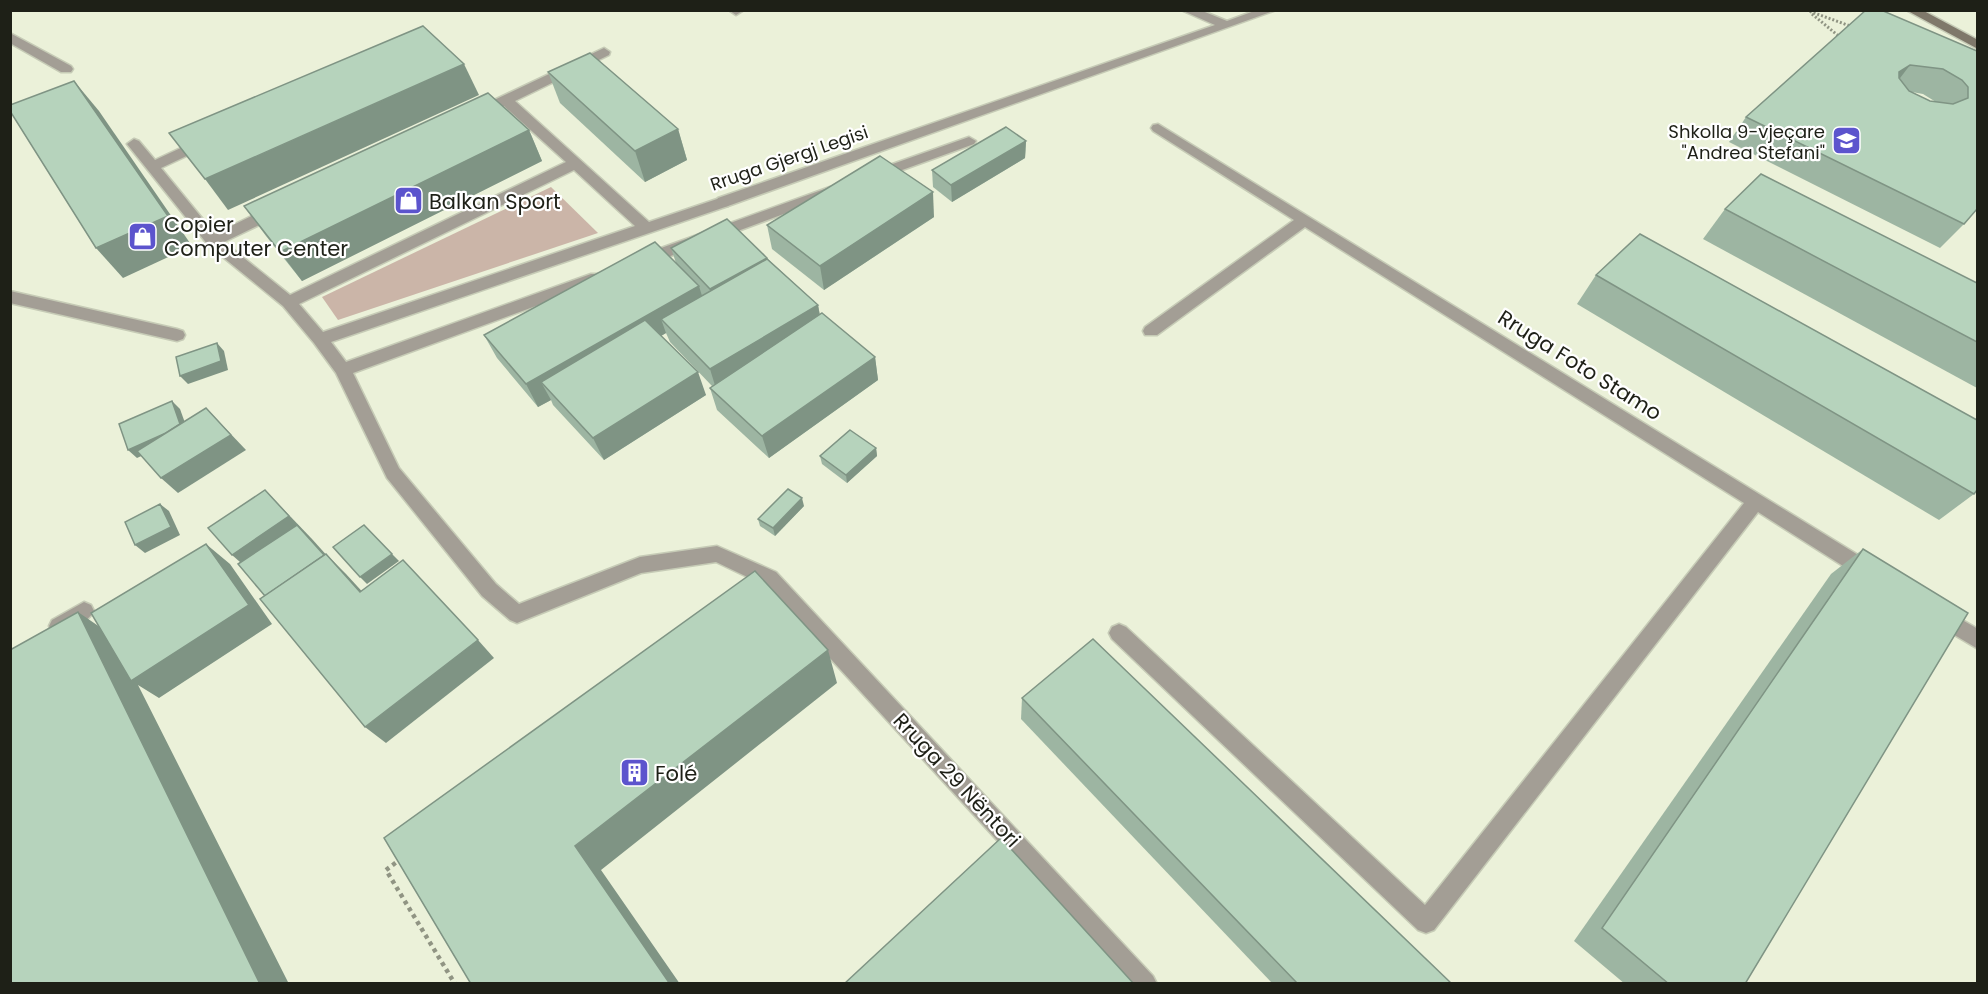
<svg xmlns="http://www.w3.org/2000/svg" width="1988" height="994" viewBox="0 0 1988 994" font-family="Poppins,sans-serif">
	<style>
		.green { fill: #cbb5a8 }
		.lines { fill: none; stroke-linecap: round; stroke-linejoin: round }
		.lane-casing { stroke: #c6cbb6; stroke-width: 3 }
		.street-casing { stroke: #c6cbb6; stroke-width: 3 }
		.secondary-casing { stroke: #c6cbb6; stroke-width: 3 }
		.path-far1 { stroke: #909483; stroke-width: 3; stroke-dasharray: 2 2; stroke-linecap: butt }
		.path { stroke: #909483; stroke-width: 4.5; stroke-dasharray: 4 4; stroke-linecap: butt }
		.lane { fill: #a39e95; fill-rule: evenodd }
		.street { fill: #a39e95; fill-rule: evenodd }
		.secondary { fill: #7f786a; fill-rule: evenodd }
		.wall { fill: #9db5a2; fill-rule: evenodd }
		.shaded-wall { fill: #7f9484 }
		.building { fill: #b6d3bc; stroke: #7f9484; stroke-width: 1.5; fill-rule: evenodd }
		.labels { text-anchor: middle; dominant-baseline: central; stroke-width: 4.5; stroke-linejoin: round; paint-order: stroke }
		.far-poi-label { font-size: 18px; fill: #1e2017; stroke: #fff; text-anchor: end }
		.far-street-label { font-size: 18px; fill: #1e2017; stroke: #fff }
		.poi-label { font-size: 21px; fill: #1e2017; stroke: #fff; text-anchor: start }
		.street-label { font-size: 21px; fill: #1e2017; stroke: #fff }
	</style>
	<rect width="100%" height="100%" fill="#ebf1d9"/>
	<path class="green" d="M551,187L598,233L338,320L322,297Z"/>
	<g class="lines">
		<defs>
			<g id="lane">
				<path d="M744,10L736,15L730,11V10Z"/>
				<path d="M10,33L71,66L73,69L71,72H61L10,43Z"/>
				<path d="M604,48L610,52L609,55L515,101L649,222L723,197L730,202L728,206L331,342L346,362L591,274H601L604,278L601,282L353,373L399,468L496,584L519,604L640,557L717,546L776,572L1153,976L1157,984H1129L762,584L716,562L641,573L517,623L510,620L482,596L387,478L336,373L314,343L283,306L208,245L127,144L134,139L139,141L155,160L202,138H212L214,141L212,144L161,168L215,234L272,206H282L284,210L282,214L224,242L290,295L566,162L504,106L478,117L471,113L473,110ZM574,170L635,226L323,332L299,304Z"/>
				<path d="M1158,124L1876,566L1878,572L1876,578L1869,580L1862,578L1758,512L1434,930L1426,933L1418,930L1112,639L1109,633L1112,627L1119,624L1126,627L1425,905L1744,503L1305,227L1157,335H1145L1143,331L1145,327L1294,220L1153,131L1151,128L1153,125Z"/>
				<path d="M969,137L976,141L974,144L880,178L875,180L868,175L870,172Z"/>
				<path d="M830,187L837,192L835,195L649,264H639L636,260L639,256Z"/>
				<path d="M84,602L91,605L94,611C88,622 71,630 59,635L52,632L49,626L52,620Z"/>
				<path d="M1938,606L1978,629V649L1931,621L1928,615L1931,609Z"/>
			</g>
			<g id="street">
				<path d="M1181,10H1200L1227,21L1257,10H1276L728,206L723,207L716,202L718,198L1215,25Z"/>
				<path d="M10,291L177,329L183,331L185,335L183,339L177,341L10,303Z"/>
			</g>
			<path id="secondary" d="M1906,10H1922L1978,40V49Z"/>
		</defs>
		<use href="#lane" class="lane-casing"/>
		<use href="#street" class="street-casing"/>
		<use href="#secondary" class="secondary-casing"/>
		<g class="path-far1">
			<path d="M1806,10L1853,27"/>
			<path d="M1812,14L1841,38"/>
		</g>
		<path class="path" d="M402,858L386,870L455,984"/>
		<use href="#lane" class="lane"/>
		<use href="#street" class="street"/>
		<use href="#secondary" class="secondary"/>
	</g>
	<g class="wall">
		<path d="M1866,10L1977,51L1964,224L1940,248L1729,142L1746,117ZM1912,92L1923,94L1936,102L1930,101Z"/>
		<path d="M548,72L678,129L687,160L645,182L560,103Z"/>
		<path d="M529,130L542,161L302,281L266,236L244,206Z"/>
		<path d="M1026,141L1025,158L952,202L933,187L932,170Z"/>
		<path d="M1725,209L1977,283V388L1703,239Z"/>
		<path d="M934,217L824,290L772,249L767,225Z"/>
		<path d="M671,248L767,258L818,305L820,315L875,357L878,380L769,458L717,410L710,388L712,386L670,342L666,333L661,336L706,395L604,460L553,405L551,400L538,407L497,358L484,335L676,263Z"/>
		<path d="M1596,275L1974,494L1939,520L1577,304Z"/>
		<path d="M876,448L877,456L847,483L822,464L820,456Z"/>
		<path d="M804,506L775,536L760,526L758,519Z"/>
		<path d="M1863,549L1745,984H1625L1574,941L1831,574Z"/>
		<path d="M1022,698L1452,984H1273L1021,719Z"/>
	</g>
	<g class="shaded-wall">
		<path d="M464,64L479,95L228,210L205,179Z"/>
		<path d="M1910,65L1891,90L1899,72Z"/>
		<path d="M74,81L99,111L192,246L123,278L96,248Z"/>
		<path d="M678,129L687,160L645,182L635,151Z"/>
		<path d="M529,130L542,161L302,281L280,252Z"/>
		<path d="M1026,141L1025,158L952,202L951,185Z"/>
		<path d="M933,192L934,217L824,290L820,266Z"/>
		<path d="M767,258L771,275L715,305L710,289Z"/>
		<path d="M699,286L706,309L661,319L666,333L555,397L541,382L551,400L538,407L526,384Z"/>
		<path d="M818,305L822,329L717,392L710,369Z"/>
		<path d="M217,343L224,351L228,370L188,384L180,376Z"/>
		<path d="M875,357L878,380L769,458L762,436Z"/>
		<path d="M698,372L706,395L604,460L593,438Z"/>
		<path d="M172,401L180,409L189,434L137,458L128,450Z"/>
		<path d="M206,408L246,450L178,493L161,478Z"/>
		<path d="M876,448L877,456L847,483L846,475Z"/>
		<path d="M265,490L312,539L339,569H248L232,555Z"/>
		<path d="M802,498L804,506L775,536L773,528Z"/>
		<path d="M160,504L169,511L180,535L145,553L135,545Z"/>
		<path d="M206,544L230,564L272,624L159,698L138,685L289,984H260L78,612L113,636Z"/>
		<path d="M326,554L346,574L380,611L360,592Z"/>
		<path d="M392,554L399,561L367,584L360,577Z"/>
		<path d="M478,640L494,658L386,743L365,727Z"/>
		<path d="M828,650L837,683L601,870L680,984H670L575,846Z"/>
	</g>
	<g class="building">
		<path d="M1866,10H1881L1977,51V209L1964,224L1746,117ZM1910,65L1943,69L1962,80L1968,87V98L1953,104L1930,101L1909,91L1899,78V72Z"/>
		<path d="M423,26L464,64L205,179L169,133Z"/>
		<path d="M590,53L678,129L635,151L548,72Z"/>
		<path d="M74,81L168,216L96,248L10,111V105Z"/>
		<path d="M488,93L529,130L280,252L244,206Z"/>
		<path d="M1006,127L1026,141L951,185L932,170Z"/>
		<path d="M880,156L933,192L820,266L767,225Z"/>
		<path d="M1761,174L1977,283V342L1725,209Z"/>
		<path d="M727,219L767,258L710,289L671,248Z"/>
		<path d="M1640,234L1977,420V490L1974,494L1596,275Z"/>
		<path d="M655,242L699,286L526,384L484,335Z"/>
		<path d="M767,259L818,305L710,369L661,319Z"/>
		<path d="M822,313L875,357L762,436L710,388Z"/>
		<path d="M645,320L698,372L593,438L541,382Z"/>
		<path d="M217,343L221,361L180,376L176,357Z"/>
		<path d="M172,401L180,424L166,433L128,450L119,424Z"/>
		<path d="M206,408L231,435L161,478L137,451Z"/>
		<path d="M850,430L876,448L846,475L820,456Z"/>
		<path d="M788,489L802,498L773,528L758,519Z"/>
		<path d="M265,490L289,516L232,555L208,528Z"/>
		<path d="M160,504L171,527L135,545L125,522Z"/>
		<path d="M297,525L324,555L265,596L238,564Z"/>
		<path d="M364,525L392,554L360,577L333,547Z"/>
		<path d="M206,544L249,605L131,681L91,613Z"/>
		<path d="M1863,549L1968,613L1745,984H1669L1602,928Z"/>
		<path d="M326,554L360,592L403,560L478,640L365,727L260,599Z"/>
		<path d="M755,571L828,650L575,846L670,984H471L384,838Z"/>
		<path d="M78,612L260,984H10V650Z"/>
		<path d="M1093,639L1452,984H1298L1022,698Z"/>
		<path d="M1001,838L1134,984H844Z"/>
	</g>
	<defs>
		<symbol id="school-square" viewBox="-11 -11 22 22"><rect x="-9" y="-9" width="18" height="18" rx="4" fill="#5c54cd" stroke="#fff"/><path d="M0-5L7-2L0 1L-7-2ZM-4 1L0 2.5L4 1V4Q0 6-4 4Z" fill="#fff"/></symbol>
		<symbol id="shop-square" viewBox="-11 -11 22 22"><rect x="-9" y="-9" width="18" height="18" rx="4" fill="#5c54cd" stroke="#fff"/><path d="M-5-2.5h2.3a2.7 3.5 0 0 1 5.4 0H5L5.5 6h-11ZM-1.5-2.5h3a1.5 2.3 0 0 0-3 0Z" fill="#fff"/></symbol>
		<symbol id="building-square" viewBox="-11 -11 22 22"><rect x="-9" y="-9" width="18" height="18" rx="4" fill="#5c54cd" stroke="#fff"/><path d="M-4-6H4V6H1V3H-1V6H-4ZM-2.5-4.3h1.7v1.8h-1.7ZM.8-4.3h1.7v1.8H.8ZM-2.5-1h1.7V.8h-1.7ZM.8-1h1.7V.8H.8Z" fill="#fff"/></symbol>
	</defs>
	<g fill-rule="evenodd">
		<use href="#school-square" x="1830" y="124" width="33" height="33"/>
		<use href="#shop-square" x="392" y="184" width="33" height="33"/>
		<use href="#shop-square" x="126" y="220" width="33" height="33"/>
		<use href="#building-square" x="618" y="756" width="33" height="33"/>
	</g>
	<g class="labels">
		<g class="far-poi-label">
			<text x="1825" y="131">Shkolla 9-vjeçare<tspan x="1825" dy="21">"Andrea Stefani"</tspan></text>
		</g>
		<g class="far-street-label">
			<text transform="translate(789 158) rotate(-19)">Rruga Gjergj Legisi</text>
		</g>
		<g class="poi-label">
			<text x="429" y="201">Balkan Sport</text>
			<text x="164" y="224">Copier<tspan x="164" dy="24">Computer Center</tspan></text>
			<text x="655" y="773">Folé</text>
		</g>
		<g class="street-label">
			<text transform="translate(1580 365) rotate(32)">Rruga Foto Stamo</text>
			<text transform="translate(957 780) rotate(47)">Rruga 29 Nëntori</text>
		</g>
	</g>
	<rect width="1988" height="994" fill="none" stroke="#1e2017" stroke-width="24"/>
</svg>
